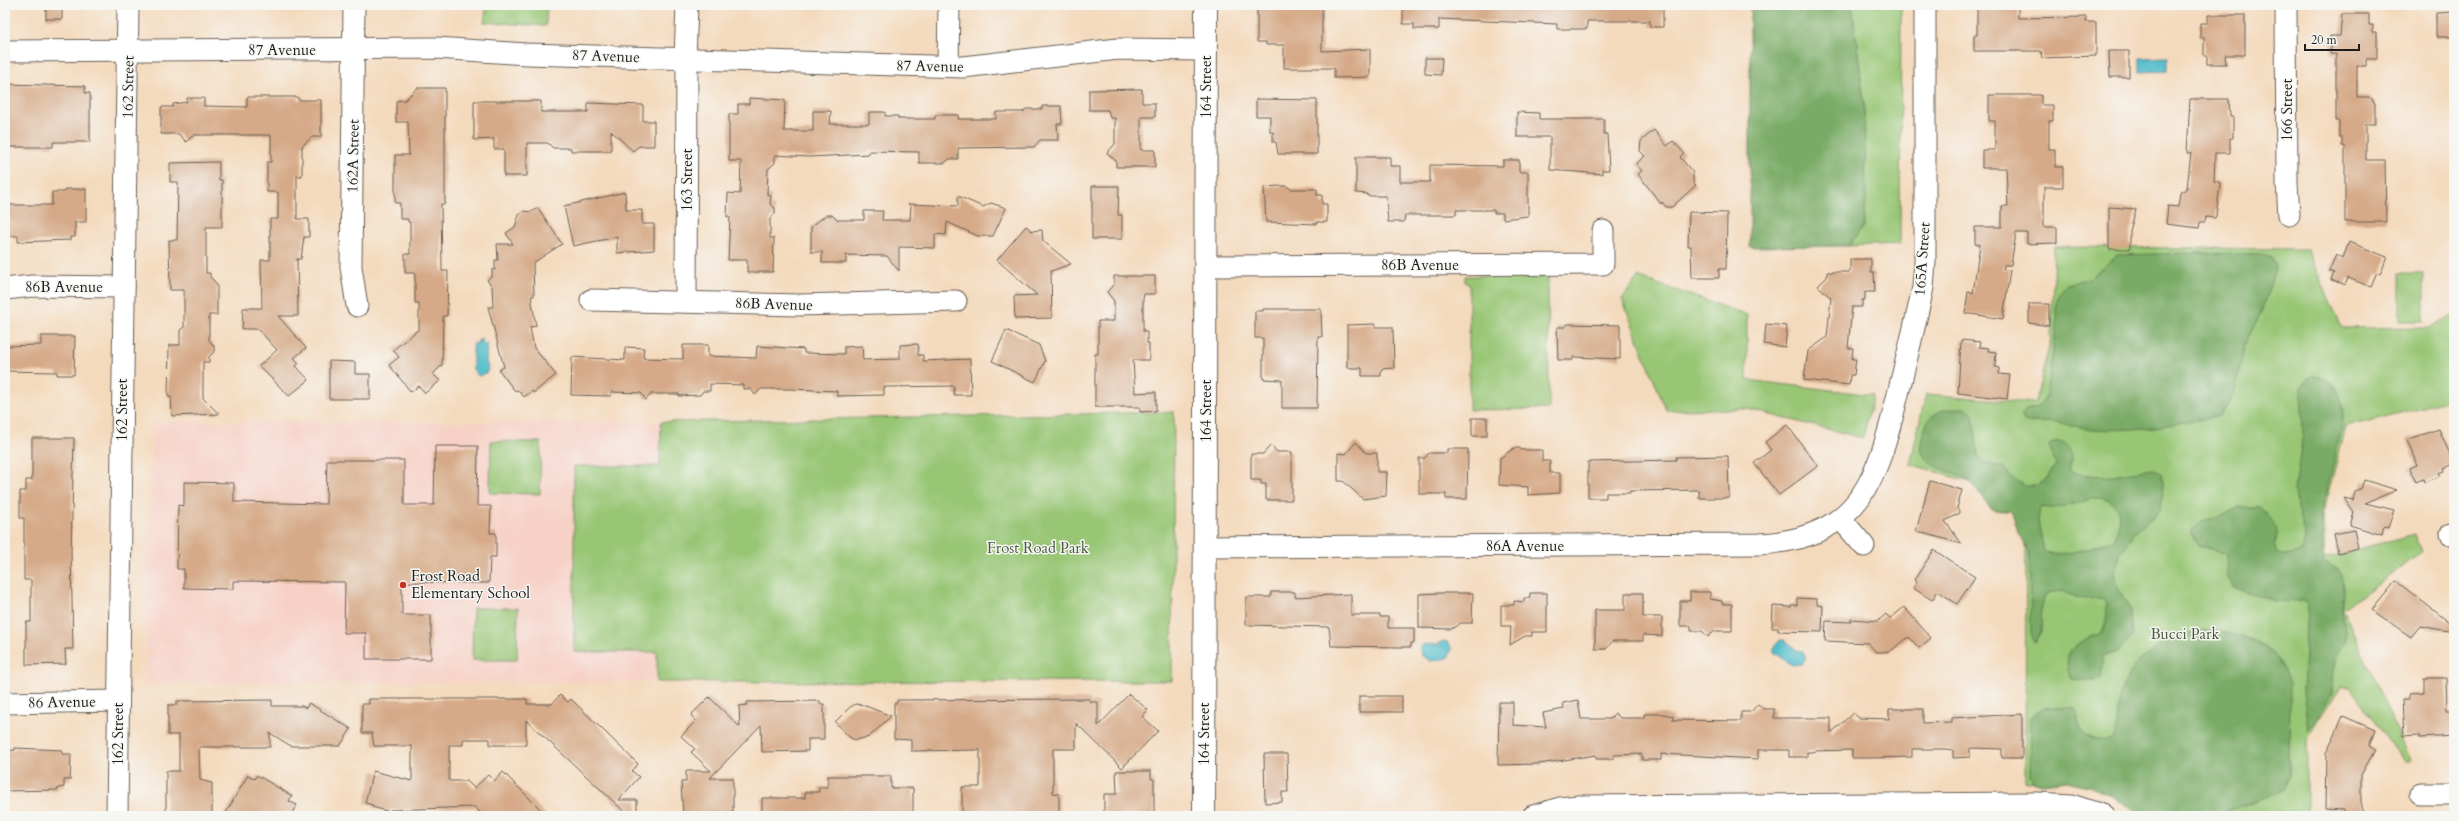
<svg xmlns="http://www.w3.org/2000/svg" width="2459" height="821" viewBox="0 0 2459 821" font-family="Cardo,serif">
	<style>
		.built { fill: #f7d1c6 }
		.green { fill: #98c674; stroke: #5a7148 }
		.forest { fill: #7aab66; stroke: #4b6441; fill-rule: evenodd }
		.water { fill: #50bcca; stroke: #366c73 }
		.building { fill: #d6aa88 }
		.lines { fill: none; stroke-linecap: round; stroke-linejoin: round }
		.minor-casing { stroke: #685e54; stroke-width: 23 }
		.tertiary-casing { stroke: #685e54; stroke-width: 24 }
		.minor { stroke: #fff; stroke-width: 21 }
		.tertiary { stroke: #fff; stroke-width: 22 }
		.poi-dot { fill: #c8321e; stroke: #f6f6f2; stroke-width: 1.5 }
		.labels { text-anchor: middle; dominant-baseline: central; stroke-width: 3; stroke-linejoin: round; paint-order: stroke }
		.street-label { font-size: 15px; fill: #1c1c1c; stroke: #f6f6f2 }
		.park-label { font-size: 15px; fill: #47583b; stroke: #f6f6f2 }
		.poi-label { font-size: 15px; fill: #1c1c1c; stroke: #f6f6f2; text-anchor: start }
	</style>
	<rect width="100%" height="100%" fill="#f6f6f2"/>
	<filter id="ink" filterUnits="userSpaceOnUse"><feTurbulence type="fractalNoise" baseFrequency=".025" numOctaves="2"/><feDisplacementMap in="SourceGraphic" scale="8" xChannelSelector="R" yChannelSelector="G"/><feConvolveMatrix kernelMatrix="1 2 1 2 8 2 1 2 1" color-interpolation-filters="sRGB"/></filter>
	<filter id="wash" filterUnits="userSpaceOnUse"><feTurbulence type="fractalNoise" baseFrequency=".012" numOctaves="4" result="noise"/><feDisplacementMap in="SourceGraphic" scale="16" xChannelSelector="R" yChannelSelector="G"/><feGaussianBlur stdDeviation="0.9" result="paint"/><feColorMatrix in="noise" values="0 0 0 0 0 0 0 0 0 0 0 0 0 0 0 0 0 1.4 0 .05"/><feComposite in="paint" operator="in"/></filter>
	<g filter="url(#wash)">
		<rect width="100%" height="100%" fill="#f4dabd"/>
		<path class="built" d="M152,422H661L657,682L145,683Z"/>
		<g class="green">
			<path d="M487,5H547L546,26L484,22Z"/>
			<path d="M1852,5H1901L1900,244L1848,246L1864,227V103Z"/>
			<path d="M2054,247L2307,249L2342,328L2430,327L2454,314V399L2346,427L2323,513L2325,558L2415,534L2421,552L2343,609L2410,760L2405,763L2350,687H2341L2307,739V816H2152L2117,793L2062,779L2025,781L2026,499L1910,464L1926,394L2035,403L2051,339Z"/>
			<rect x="2400" y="273" width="24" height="48"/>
			<path d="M1465,276H1548L1549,409L1469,410V285L1465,282Z"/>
			<path d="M1638,277L1747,315V380L1873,395L1863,438L1747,409L1666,410L1622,299Z"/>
			<path d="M1174,412L1172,681L657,682V652H574V466H660L661,422Z"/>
			<path d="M491,441L541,442L540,494L490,493Z"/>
			<path d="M473,608H518L517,660H472Z"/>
		</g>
		<g class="forest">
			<path d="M1750,5H1852L1864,103L1866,200L1864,227L1848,246L1750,247Z"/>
			<path d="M2197,253L2262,254L2272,257L2276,266L2262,310L2245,344L2236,387L2229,402L2219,415C2182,425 2129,432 2091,429C2080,427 2069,425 2058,423C2046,421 2036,424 2024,421L2021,415L2026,410L2038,407L2045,397L2048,382L2057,324V302L2060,293L2068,284L2090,278L2117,255Z"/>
			<path d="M2314,376C2340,378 2343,401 2343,423L2321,514L2323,561L2334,567L2341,575L2344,593L2342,611L2346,635L2345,644L2339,650L2335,659L2332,693L2320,716L2308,730L2303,693L2307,603L2304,601L2274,600L2233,587L2227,575L2228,554L2198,545L2191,531L2205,520L2217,518L2238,507H2259C2272,518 2280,528 2274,545L2277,554L2286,555L2303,551L2305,537L2297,508L2295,490L2303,432L2301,387L2307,380Z"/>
			<path d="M1963,408L1973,413L1978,457L1982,463L2002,467L2009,475L2025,486H2036L2046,479L2056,464L2050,452L2049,446L2053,442C2064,441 2068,446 2073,456L2069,464L2070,471C2098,481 2125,472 2153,469L2161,473L2163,496L2160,511L2136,531L2120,554L2114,576L2130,610L2132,636L2117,653L2103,654L2101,679L2095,681L2071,679C2064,660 2066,652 2083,641C2089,637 2093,635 2100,636C2107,625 2108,612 2105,600L2076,597L2061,591L2047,593L2042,601L2041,631L2035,643L2031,634L2029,551L2018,531L2011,511C2005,511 1998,511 1992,509C1985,505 1978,486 1966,479C1946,466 1936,474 1920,450C1924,419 1930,409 1963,408ZM2094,497C2120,496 2126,521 2112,540C2093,546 2064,559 2044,551L2038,521L2040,508L2076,505Z"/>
			<path d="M2210,630C2249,637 2276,641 2290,683L2289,776L2285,788L2278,793L2213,816H2144L2111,795L2092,787L2067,781L2042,784L2034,782L2030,775L2031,717C2043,704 2057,707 2074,708C2079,715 2077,719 2080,727C2085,739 2103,743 2114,739C2118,726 2117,713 2119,700C2126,658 2171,634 2210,630Z"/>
		</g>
		<g class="water">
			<path d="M2168,57V71L2140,72V58Z"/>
			<path d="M478,340H482V343L487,345L486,362L488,367L487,372L480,376L476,374L473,369V344L478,343Z"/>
			<path d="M1780,640H1784L1797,650L1803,651L1806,659L1802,664L1792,665L1774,652V648Z"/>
			<path d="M1443,641L1448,642L1452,649L1448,658L1431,661L1421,655C1416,640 1429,645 1437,645Z"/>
		</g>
		<g id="blocks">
			<g class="building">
				<rect x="46" y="5" width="16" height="14"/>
				<path d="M1257,5H1322V51L1370,49V77L1334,78V68H1284V45H1266V42H1257Z"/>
				<path d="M1403,5H1663V27H1650V21H1587V29H1557V24L1439,19V29H1414V24H1403Z"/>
				<path d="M1977,5H2018V18L2086,17V22H2096V56L2042,58L2041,51H1974V35H1977Z"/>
				<path d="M2454,12V37H2436V13Z"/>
				<path d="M2342,14H2369V25H2373V32H2377V59H2366V66H2357V97H2369L2375,103V124H2366V160H2385L2386,222H2345V146H2342V137H2339V121H2336V54H2330V36H2340Z"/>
				<path d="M2208,15H2245V55H2225L2226,64H2207V56H2204V37H2200V23H2208Z"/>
				<path d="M2109,51H2129V77H2110Z"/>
				<path d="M1425,58H1442L1441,75L1425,74Z"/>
				<path d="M5,84L85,86V93H90V142H53V147H5Z"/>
				<path d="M417,88H445V204H441L442,271H448L447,316H443L442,365L433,374L440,381L425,393L419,386L411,392L389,365L399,357L393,350L419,329V303H415V273H405V254H410V222H408V219H400V203H395V155H409L408,122H396V101L405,100Z"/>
				<path d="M1142,89V103H1155V117H1141V150H1155V167H1116V161L1107,153L1115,144V118H1110L1108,110H1089V90Z"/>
				<path d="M1989,95H2041V105H2053V121H2049V149H2055V167H2063V187H2044V227H2057V243L2027,244V233H2016L2011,265H2004L2003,269L2010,270L2003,319L1965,313L1968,292L1973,293L1980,244H1975V227H2002V206H2008L2006,168H1982V150H1995V121H1989Z"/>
				<path d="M247,97H298V100H321V137H312L302,146V176H297V219H309V237H304L301,259H297L298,316H278L306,348L294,358L299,363L296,366L309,380L289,396L259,366L277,350L258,329H242L243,308H262L261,260H270V219H278V192H267V162H271V135H193L186,142L179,134H161V107H173V104L187,102V98H204V106L247,107Z"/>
				<path d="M749,98L785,100L784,131H813V111H831L830,124H869V112H885V116H898V119H935V115H959L958,119H996V112H1023L1026,109H1042V106H1061L1062,124H1057L1058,140H1040L1034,147L958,148V159H949L945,163H919V152L869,151V154L809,157L775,155V163L768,169L767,195H771L770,204L775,208V214L770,219V238H774L773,272H747V260H728L730,217H727L728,193L740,194L741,161H729V114H738V104H749Z"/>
				<path d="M1256,99L1317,100V154H1278L1276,142H1273V132H1270V116H1256Z"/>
				<path d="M2190,99H2229L2230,117H2233V138H2230V153H2215L2214,181L2219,182L2220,185L2216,216L2215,218L2206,217L2205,222H2200L2199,228L2166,224L2168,206L2178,207L2180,193L2187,188L2191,153H2187Z"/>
				<path d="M474,101H541V112H588V103L643,105V121H654V146H639L633,151L611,131V151H571V148H553L548,143H527V176H504V149H494V139L474,140Z"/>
				<path d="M1517,112L1539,113V119H1604V134H1607L1609,170H1602V174L1550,170V137H1517Z"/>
				<path d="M1654,130L1667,146L1673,141L1684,153L1680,157L1693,173V182L1696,185L1672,207H1666L1662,202L1661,204L1638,174L1642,171L1636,164L1645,156L1640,151L1641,141Z"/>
				<path d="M1356,157H1390V166H1400V182H1430V165L1503,166V160H1519V172H1528V216L1503,219V213H1494V210H1456V215H1405L1404,222H1388L1386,196H1367V194L1356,193Z"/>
				<path d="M219,162V180H222V227H206V273H210V277L217,284V315H209V340L214,346V352L209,357V362H203V398L219,414L172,416L171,397H168L169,345H180V330L184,327V290H170L169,240H177L178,182H170V163Z"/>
				<path d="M1092,186H1119L1118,215H1122V239H1092Z"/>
				<path d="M1281,186H1286L1291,189H1317V195H1322V204H1327V222H1317V224L1266,222L1264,187Z"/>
				<path d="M66,189H86V222H75V237H70V240L18,242V236H5V205H52V192H64Z"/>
				<path d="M625,192L626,210H642V224H654V250L617,253V237L573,246L564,206Z"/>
				<path d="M958,196L983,207L991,203L1006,208L993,236H978L947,222L946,235L935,234V248L899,247V271L887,256L846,255V263H822V252H811V227L826,215H832L837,220H864V211H883L882,220H910L911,206L908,204L958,206Z"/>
				<path d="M2109,207L2136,209L2130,231V249H2109Z"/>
				<path d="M538,208L562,244L533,263L534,296H531L536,326L530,327L534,348L556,375L533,393L532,391L524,397L519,391L514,390L499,370L504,367L488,307H493L492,286L487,280L492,276V270H495V260H498L497,244H513L506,233L515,227L519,215L524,211L531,212Z"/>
				<path d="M1689,212L1727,213L1726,269H1719V278H1692L1691,246H1688Z"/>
				<path d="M1026,226L1032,231L1042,230L1043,241L1071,264L1051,271L1052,318L1015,319L1014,296L1037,295L997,260Z"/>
				<path d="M2349,242L2387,257L2380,275L2377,273L2371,287L2348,278L2345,285L2331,280L2334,273L2329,271L2336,255L2343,258Z"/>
				<path d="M1850,259H1871V272H1874L1875,292H1865V300H1862V307H1852L1848,348H1853L1852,359H1856L1854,375H1850L1849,385L1804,380L1808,351L1827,337L1831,298L1818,286L1827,277V272H1850Z"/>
				<path d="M1114,276H1155V294H1144L1143,299V331H1147V343H1149V360H1133L1135,393L1156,392V411L1140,412V407H1095V354H1098V321H1114V301L1107,292L1114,284Z"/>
				<path d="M2029,304H2049V326L2029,323Z"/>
				<path d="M1263,309H1321L1322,337H1318L1317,408H1282V380L1263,379V338H1255V311H1263Z"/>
				<path d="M1375,324V327H1393L1394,368L1381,369V376H1362V368H1347V325Z"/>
				<path d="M1566,324L1620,325V359L1573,357V360H1558L1557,327H1566Z"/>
				<path d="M1766,324L1787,326L1785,347L1764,344Z"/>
				<path d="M1006,330L1039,345L1045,361L1035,382L992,361Z"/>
				<path d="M41,336H75L74,375H57V372L5,371V346L41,345Z"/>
				<path d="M1961,340L1980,342L1979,347L1989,348L1988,351L1996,352L1995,367L1999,368V374L2010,375L2007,399L1958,393Z"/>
				<path d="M918,344V355H923V361L970,359L971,395H954V386L884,387V395L837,396V391L789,389H761L755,395L751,389H743V385L710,384V391H703L700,395L679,396V394H651L646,400L641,393L611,392V396L571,395L572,357L625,360V347L644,348L643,358L683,359V345H708V356L756,358L757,346L804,349V353L844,354V347L862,346L863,360L900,359V345Z"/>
				<path d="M329,361L355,362V374H370V399H329Z"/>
				<rect x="1472" y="418" width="15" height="18"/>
				<path d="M1787,425L1818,466L1779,495L1754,463L1771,450L1765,442Z"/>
				<path d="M2439,429L2454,464L2443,468L2444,471L2438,473L2440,476L2424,482L2423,479L2416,482L2410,468L2417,465L2407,440Z"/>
				<path d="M32,438H74L71,551L73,649H65L66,664L26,665V622H31V580H24V518H20V491H26V480H32Z"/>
				<path d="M1356,442L1366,453H1377V472H1387L1386,496L1363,499L1343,481H1338V453L1346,454Z"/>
				<path d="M1271,445L1277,452H1292V500H1266V484H1261V480H1251V454H1263Z"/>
				<path d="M435,446H478L477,506H491L490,533H496V557H490L489,583L402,582V615H431V659H366V633H344L345,582L233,581V589L184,588V569H177L178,505L184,506V482L234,483V502L326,504L327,460H404V505H434Z"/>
				<path d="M1514,448H1519L1522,450H1542V461H1550V473H1560V493L1528,495V487L1499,485L1500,458Z"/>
				<path d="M1447,449H1468L1467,499H1446V494H1419V458H1425L1429,453H1447Z"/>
				<path d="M1728,456L1729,498H1699V490L1630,491V493H1606V498H1588V462L1676,460V457Z"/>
				<path d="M2364,480L2397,490L2365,503L2394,510L2388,528L2384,527L2382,535L2350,525L2354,513L2344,498L2353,500L2355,492L2361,489Z"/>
				<path d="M1930,481L1962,490L1957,508L1960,513L1945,521L1962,544L1916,531Z"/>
				<path d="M2354,530L2358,548L2338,553L2334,534Z"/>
				<path d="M1934,550L1975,577L1957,604L1938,591L1932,600L1913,588L1917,582L1914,580Z"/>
				<path d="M2396,581L2454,626V632L2420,626L2411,637L2372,610Z"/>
				<path d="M1271,592H1295V597L1351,594V615H1380V617H1388V628H1414V643H1411V647H1399L1331,646L1329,627L1246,625V597H1271Z"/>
				<path d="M1690,592H1710V599L1722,601V604H1732V631H1715L1708,637L1702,631H1691V626H1680V601H1690Z"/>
				<path d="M1440,593H1473L1472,623H1461L1451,629L1419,628V594Z"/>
				<path d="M1530,593H1547V632H1532V636H1525L1510,645L1511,626H1501V605H1514V601L1524,602V598H1530Z"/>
				<path d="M1625,593H1643V617H1662V636L1643,635V641H1613L1606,649H1595V610H1625Z"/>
				<path d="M1797,598L1817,599V605L1823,606L1822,632L1778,631V628H1772L1773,606L1791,607V605H1797Z"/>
				<path d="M1904,607L1931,638L1919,648L1909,637L1889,652H1876L1868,643L1825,641L1826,621L1851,622V619L1878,621L1886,614L1890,619Z"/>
				<path d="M2424,678H2446L2447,711H2454V736L2420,738V735L2404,736L2402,700H2409V694L2424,693Z"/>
				<path d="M1129,694L1148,710L1142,716L1158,731L1122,768L1076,723V749H1053V793L1059,794V816H962V787H980V750L911,751V740L894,739V703H897V700L1090,699V702H1098V726Z"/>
				<path d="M560,695L568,702L571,699L638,764L632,771L639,777L619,800H637V816H629L526,720V745H490V739H463V745H449V781H467L474,788L488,775L494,781L503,772L547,816H484L475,807L390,810V812L372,807L373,805L365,803L373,771L412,781V746H374L372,733H362V704H369V699H527V704H552Z"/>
				<rect x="1359" y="696" width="43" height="16"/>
				<path d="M709,697L740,727L739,706L747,705V702L820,701V704H824V739H808V751L762,752L761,725L710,778H733V813H712V816H683L681,782H686V771H711L691,752L695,749L681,736L696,721L691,715Z"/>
				<path d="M272,700V706H302L306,708L309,703L351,729L340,746H291L270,733V747H199L200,780L212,783V816H166V771H179V735H168V705H177V701Z"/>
				<path d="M1578,700L1581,719H1610L1615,713L1620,718H1644V714H1664L1673,716V720L1741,721V712H1751L1758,704L1764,709H1774V718H1831V733L1853,713L1859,718L1889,719V709H1923V723L1952,722V718L2022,714V758H2002V749L1970,748V757L1953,758V750L1947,749H1912V757L1869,758H1852V750L1815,751L1814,752H1807V757H1789V750H1758V759L1661,754V760H1642V754L1613,755V759H1596V755L1539,764L1498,765L1499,702H1513V725L1546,727L1543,713L1564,709L1563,703Z"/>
				<path d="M856,704L863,705L891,716L869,737L855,740L849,737L835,722L850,707Z"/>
				<path d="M2343,716L2375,730L2369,746L2375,750L2361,775V802L2365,816H2345L2344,810L2325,809L2326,754Z"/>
				<path d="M15,748L62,750V754H71L70,780H64V787L58,788V790L5,791V751L15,750Z"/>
				<path d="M1264,754H1287L1288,792H1282V802L1265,803Z"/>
				<path d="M1116,771H1151V779H1154V816H1104V794H1117Z"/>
				<path d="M248,775L255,779L257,775L292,796L289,801L297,805L290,816H224Z"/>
				<path d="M828,776H891V788H913V816H762V798H805V792H819V787H828Z"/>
			</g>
		</g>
	</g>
	<g filter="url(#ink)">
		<use href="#blocks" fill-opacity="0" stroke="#685e54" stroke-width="1"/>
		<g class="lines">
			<defs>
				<g id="minor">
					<path d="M354,5L351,267L357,306"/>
					<path d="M2286,5L2287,183L2289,215"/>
					<path d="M5,51L436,48L527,54L963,67L1118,49L1206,50"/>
					<path d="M685,59L687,5"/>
					<path d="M948,66L949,5"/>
					<path d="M1206,266L1603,264V231"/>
					<path d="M5,289L32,286L124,287"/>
					<path d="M591,300L799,305L956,301"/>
					<path d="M686,301L687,59"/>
					<path d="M1841,519L1864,546"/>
					<path d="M2451,534H2454"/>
					<path d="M1205,547L1760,544C1862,538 1878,477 1899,390C1907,356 1916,322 1923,287L1925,262V5"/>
					<path d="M5,703L118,701"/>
					<path d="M2421,794H2454"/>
					<path d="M117,816L128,5"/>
					<path d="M1533,816L1560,808L1578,806L2037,803L2071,805L2105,816"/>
				</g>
				<path id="tertiary" d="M1204,816L1206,5"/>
			</defs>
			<use href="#minor" class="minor-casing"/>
			<use href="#tertiary" class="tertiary-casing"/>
			<use href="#minor" class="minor"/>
			<use href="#tertiary" class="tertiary"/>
		</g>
	</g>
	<circle class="poi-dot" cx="403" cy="585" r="4"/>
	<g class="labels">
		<g class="street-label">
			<text x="282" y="50">87 Avenue</text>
			<text transform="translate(606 56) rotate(2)">87 Avenue</text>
			<text transform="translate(930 66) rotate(1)">87 Avenue</text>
			<text transform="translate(128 87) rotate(-89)">162 Street</text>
			<text transform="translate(1206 87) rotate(-90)">164 Street</text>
			<text transform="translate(2287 110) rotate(-90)">166 Street</text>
			<text transform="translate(353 156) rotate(-89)">162A Street</text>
			<text transform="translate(687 180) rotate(-90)">163 Street</text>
			<text transform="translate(1922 259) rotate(-86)">165A Street</text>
			<text x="1420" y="265">86B Avenue</text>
			<text x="64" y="287">86B Avenue</text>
			<text transform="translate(774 304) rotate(2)">86B Avenue</text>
			<text transform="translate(122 410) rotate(-90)">162 Street</text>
			<text transform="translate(1206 411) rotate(-90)">164 Street</text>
			<text x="1525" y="546">86A Avenue</text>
			<text transform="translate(62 702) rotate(-1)">86 Avenue</text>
			<text transform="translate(118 734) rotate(-90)">162 Street</text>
			<text transform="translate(1204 734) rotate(-90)">164 Street</text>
		</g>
		<g class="park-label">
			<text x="1038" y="548">Frost Road Park</text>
			<text x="2185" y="634">Bucci Park</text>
		</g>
		<g class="poi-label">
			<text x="411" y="576">Frost Road<tspan x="411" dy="17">Elementary School</tspan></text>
		</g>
	</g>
	<rect width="2459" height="821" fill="none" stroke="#f6f6f2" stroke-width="20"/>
	<path d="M2305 44v6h54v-6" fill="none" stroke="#1c1c1c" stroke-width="2"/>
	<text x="2311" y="44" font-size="12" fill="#1c1c1c" stroke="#f6f6f2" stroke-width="3" paint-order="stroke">20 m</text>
</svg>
